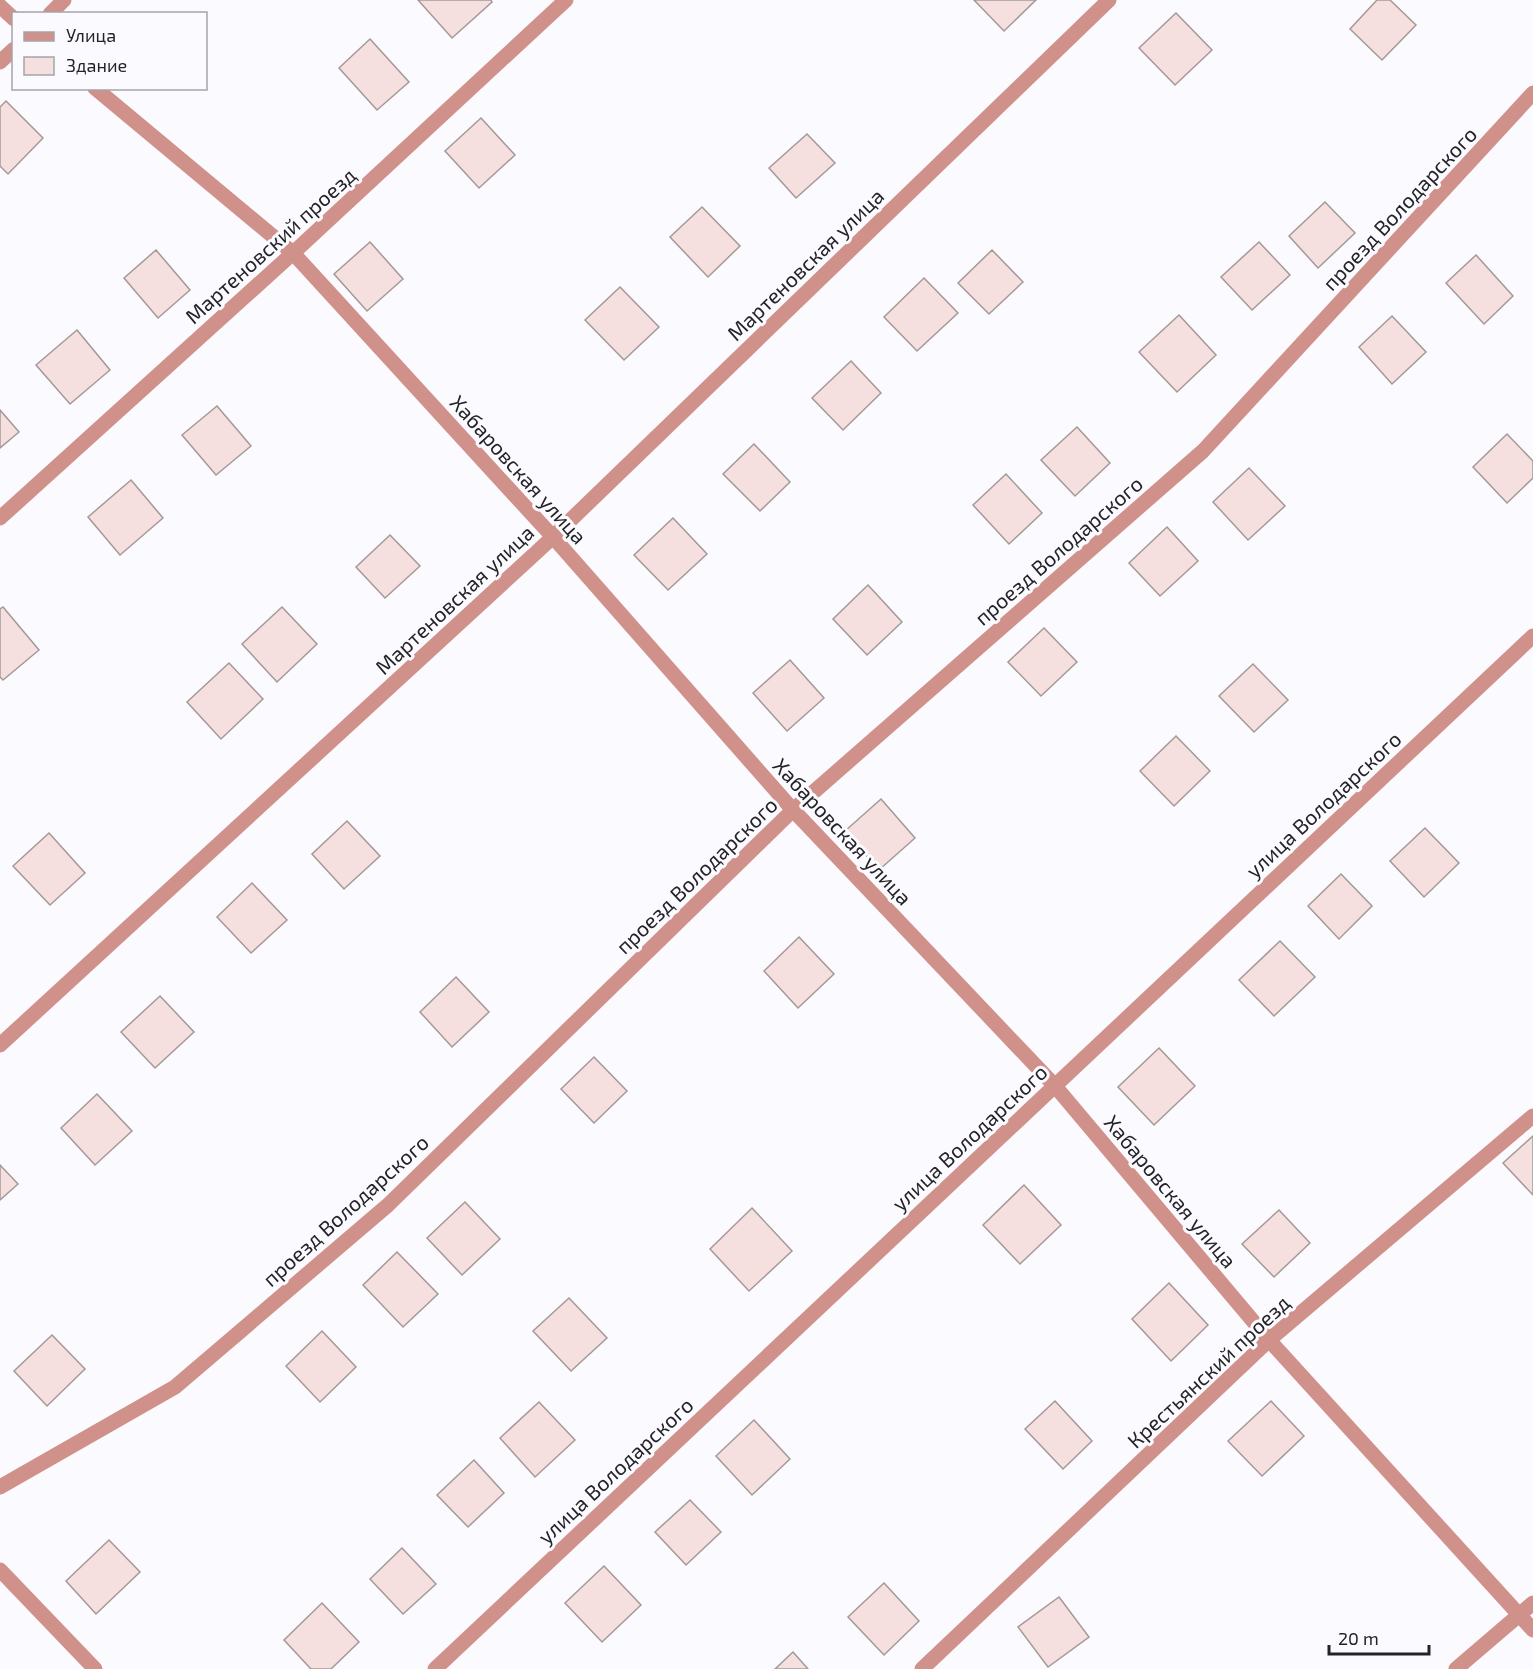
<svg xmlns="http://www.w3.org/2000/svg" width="1533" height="1669" viewBox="0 0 1533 1669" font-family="'Exo 2',sans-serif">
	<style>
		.building { fill: #f5e0df; stroke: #a59998; stroke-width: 1.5 }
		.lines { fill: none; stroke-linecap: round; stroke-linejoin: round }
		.minor { stroke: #d0918a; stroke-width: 15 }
		.labels { text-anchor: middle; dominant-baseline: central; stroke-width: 6; stroke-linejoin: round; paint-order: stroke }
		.street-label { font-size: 21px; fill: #242428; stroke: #fafaff }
	</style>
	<rect width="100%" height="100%" fill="#fafaff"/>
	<g class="building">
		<path d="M418,0H491L492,2L452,38Z"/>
		<path d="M974,0H1036L1004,31Z"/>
		<path d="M1377,0H1390L1416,25L1382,60L1350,29Z"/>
		<path d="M1176,13L1212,50L1175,85L1139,48Z"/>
		<path d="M370,39L409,82L377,110L339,68Z"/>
		<path d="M6,101L43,138L8,174L0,166V107Z"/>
		<path d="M481,118L515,155L479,188L445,151Z"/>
		<path d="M807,134L835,163L796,198L769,168Z"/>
		<path d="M1325,202L1355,233L1318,268L1289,236Z"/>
		<path d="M702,207L740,246L708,277L670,237Z"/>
		<path d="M370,242L403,279L367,311L334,274Z"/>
		<path d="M1259,242L1290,275L1252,310L1221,277Z"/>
		<path d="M156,250L190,290L158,318L124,278Z"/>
		<path d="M992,250L1023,282L989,314L958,283Z"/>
		<path d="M1476,255L1513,296L1484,324L1446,283Z"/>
		<path d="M924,278L958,313L917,351L884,317Z"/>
		<path d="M620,287L659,327L624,360L585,320Z"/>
		<path d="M1179,315L1216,355L1177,392L1139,352Z"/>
		<path d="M1392,316L1426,352L1392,384L1359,347Z"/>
		<path d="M77,330L110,370L70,404L36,365Z"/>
		<path d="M851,361L881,393L843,430L812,398Z"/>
		<path d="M217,406L251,446L216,475L182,435Z"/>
		<path d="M0,410L19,432L0,448Z"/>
		<path d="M1077,427L1110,463L1075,496L1041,460Z"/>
		<path d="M1507,434L1533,461V478L1507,503L1473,467Z"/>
		<path d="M754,444L790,482L760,511L723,474Z"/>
		<path d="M1249,468L1285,506L1248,540L1213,502Z"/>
		<path d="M1006,474L1042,513L1009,544L973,505Z"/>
		<path d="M131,480L163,518L120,555L88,517Z"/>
		<path d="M673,518L707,554L668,590L634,555Z"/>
		<path d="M1167,527L1198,561L1160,596L1129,563Z"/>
		<path d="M390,535L420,566L385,598L356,567Z"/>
		<path d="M868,585L902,622L867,655L833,619Z"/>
		<path d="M3,607L39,650L3,680L0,677V609Z"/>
		<path d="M282,607L317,644L277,682L242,644Z"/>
		<path d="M1044,628L1077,662L1041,696L1008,662Z"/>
		<path d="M790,660L824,698L787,731L753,693Z"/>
		<path d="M229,663L263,699L221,739L187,702Z"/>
		<path d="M1253,664L1288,700L1254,732L1219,696Z"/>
		<path d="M1176,736L1210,771L1174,806L1140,771Z"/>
		<path d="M881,799L915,838L879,870L845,831Z"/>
		<path d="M347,821L380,856L344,889L312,854Z"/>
		<path d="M1425,828L1459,863L1424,897L1390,861Z"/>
		<path d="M49,833L85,873L50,905L13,866Z"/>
		<path d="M1341,874L1372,906L1339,939L1308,906Z"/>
		<path d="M252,883L287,920L251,953L217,917Z"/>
		<path d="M799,937L834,974L798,1008L764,971Z"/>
		<path d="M1280,941L1315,977L1274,1016L1239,980Z"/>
		<path d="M456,977L489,1012L452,1047L420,1012Z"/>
		<path d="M160,996L194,1032L155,1068L121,1032Z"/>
		<path d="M1159,1048L1195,1086L1154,1125L1118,1087Z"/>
		<path d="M594,1057L627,1091L594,1123L561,1089Z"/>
		<path d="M97,1094L132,1131L95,1165L61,1128Z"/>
		<path d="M1533,1136V1195L1503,1163Z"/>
		<path d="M0,1165L18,1184L0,1200Z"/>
		<path d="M1024,1185L1061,1225L1020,1264L983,1225Z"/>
		<path d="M465,1202L500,1239L462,1275L427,1238Z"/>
		<path d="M752,1208L792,1251L749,1291L710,1249Z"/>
		<path d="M1279,1210L1310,1243L1274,1277L1242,1244Z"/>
		<path d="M397,1252L438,1294L403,1327L363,1285Z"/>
		<path d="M1169,1283L1208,1325L1171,1361L1132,1319Z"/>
		<path d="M569,1298L607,1338L571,1371L533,1331Z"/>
		<path d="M322,1331L356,1367L320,1402L286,1366Z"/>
		<path d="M52,1335L85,1369L47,1406L14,1371Z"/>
		<path d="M1055,1401L1092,1441L1063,1469L1025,1429Z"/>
		<path d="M1271,1401L1304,1436L1262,1476L1228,1441Z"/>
		<path d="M539,1402L575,1440L535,1477L500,1438Z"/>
		<path d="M754,1420L790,1459L752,1495L716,1456Z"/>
		<path d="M474,1460L504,1493L468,1527L437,1495Z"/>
		<path d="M690,1500L721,1532L686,1565L655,1532Z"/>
		<path d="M109,1540L140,1572L96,1614L66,1581Z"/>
		<path d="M402,1548L436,1584L403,1614L370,1579Z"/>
		<path d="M604,1566L641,1605L602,1642L565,1603Z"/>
		<path d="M884,1583L919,1621L884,1655L848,1617Z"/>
		<path d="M1059,1597L1089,1637L1048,1667L1018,1627Z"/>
		<path d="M322,1603L359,1642L331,1669H311L284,1640Z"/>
		<path d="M793,1652L808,1669H775Z"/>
	</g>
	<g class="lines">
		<g class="minor">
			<path d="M0,6L14,19"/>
			<path d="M50,14L64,0"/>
			<path d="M0,62L14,49"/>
			<path d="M95,88L293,253L553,537L793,810L1055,1086L1269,1340L1533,1630"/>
			<path d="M0,518L293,253L566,0"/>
			<path d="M0,1045L553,537L1109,0"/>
			<path d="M0,1487L175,1387L388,1205L793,810L1203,451L1533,93"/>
			<path d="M0,1570L95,1669"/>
			<path d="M435,1669L1533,636"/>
			<path d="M922,1669L1269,1340L1533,1116"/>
			<path d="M1456,1669L1533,1603"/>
		</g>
	</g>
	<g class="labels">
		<g class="street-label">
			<text transform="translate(1399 208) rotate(-47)">проезд Володарского</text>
			<text transform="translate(270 245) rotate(-42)">Мартеновский проезд</text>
			<text transform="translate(805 264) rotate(-44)">Мартеновская улица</text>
			<text transform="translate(519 469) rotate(48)">Хабаровская улица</text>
			<text transform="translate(1058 550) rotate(-41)">проезд Володарского</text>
			<text transform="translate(454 599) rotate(-43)">Мартеновская улица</text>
			<text transform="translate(1323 804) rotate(-43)">улица Володарского</text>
			<text transform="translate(843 831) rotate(47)">Хабаровская улица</text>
			<text transform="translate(696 875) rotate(-44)">проезд Володарского</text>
			<text transform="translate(969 1137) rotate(-43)">улица Володарского</text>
			<text transform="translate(1171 1191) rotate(50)">Хабаровская улица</text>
			<text transform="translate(345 1210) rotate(-42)">проезд Володарского</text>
			<text transform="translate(1208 1371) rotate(-43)">Крестьянский проезд</text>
			<text transform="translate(615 1470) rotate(-43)">улица Володарского</text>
		</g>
	</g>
	<rect x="12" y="12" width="195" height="78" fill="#fafaff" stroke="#a4a4a9" stroke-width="1.5"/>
	<rect x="24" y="32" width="30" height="9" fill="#d0918a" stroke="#a4a4a9" stroke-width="1.5"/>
	<text x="66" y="42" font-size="18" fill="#242428">Улица</text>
	<rect x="24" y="57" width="30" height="18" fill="#f5e0df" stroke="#a4a4a9" stroke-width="1.5"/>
	<text x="66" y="72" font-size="18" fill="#242428">Здание</text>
	<path d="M1329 1645v9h100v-9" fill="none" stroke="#242428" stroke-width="3"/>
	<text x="1338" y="1645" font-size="18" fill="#242428" stroke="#fafaff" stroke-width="4.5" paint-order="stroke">20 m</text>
</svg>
